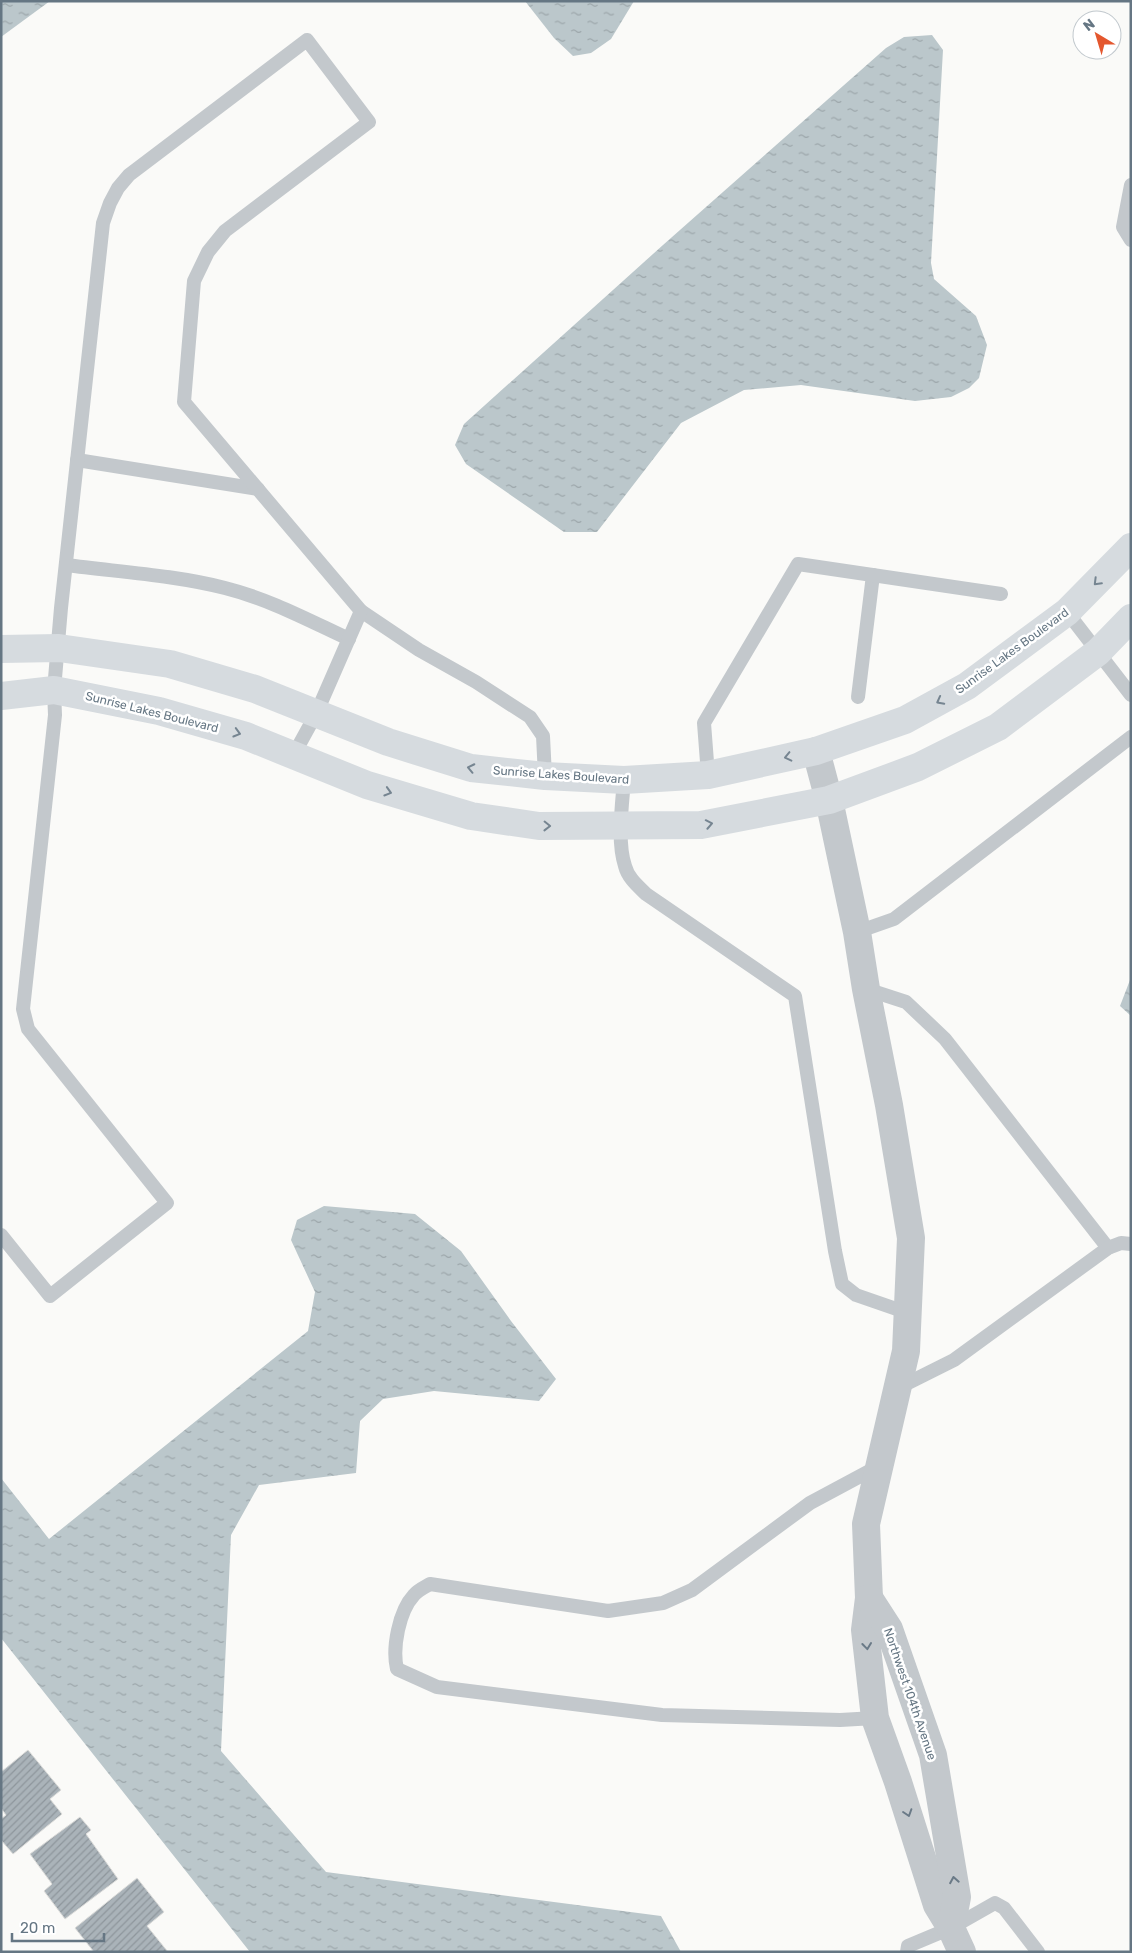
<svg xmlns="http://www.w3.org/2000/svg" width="1132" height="1953" viewBox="0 0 1132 1953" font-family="Rubik,sans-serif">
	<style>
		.water { fill: url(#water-ripples) }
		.building { fill: url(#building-hatch); stroke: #dcdcda }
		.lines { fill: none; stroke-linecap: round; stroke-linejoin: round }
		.lane { stroke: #c3c8cc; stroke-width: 14 }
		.street { stroke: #c3c8cc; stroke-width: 28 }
		.secondary { stroke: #d6dbdf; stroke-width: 28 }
		.oneway { stroke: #768591 }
		.oneway2 { stroke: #6a7a87 }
		.labels { text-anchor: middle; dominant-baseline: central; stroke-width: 5; stroke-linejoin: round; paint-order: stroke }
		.street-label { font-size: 12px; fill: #657683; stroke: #fff }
	</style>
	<defs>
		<pattern id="water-ripples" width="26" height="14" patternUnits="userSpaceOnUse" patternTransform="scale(1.25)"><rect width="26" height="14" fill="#bbc7cb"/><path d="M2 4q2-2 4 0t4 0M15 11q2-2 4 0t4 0" fill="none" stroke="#9ca6aa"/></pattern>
		<pattern id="building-hatch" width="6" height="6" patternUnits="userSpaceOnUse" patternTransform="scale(1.25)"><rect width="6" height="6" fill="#aab3b9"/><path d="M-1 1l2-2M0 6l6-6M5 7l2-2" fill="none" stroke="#8e969c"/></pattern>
	</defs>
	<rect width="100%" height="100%" fill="#fafaf8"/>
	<g class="water">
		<path d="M1,1H50L1,37Z"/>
		<path d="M525,1H634L611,39L591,53L573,56L554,38Z"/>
		<path d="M932,35L943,50L931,263L934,279L976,316L987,345L979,378L969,388L951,397L915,401L801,385L744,390L681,423L597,532H564L466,464L455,445L464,424L663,245L886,48L904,37Z"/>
		<path d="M1130,980H1131V1016L1120,1006Z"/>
		<path d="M324,1206L415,1214L461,1251L511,1321L556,1379L539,1401L434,1391L383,1399L360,1421L356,1473L259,1485L231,1535L221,1751L326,1872L661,1916L681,1952H250L1,1638V1478L49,1539L308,1331L315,1292L291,1240L297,1220Z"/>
	</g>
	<g class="building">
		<path d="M28,1750L61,1790L50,1799L62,1814L13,1854L1,1840V1819L6,1815L1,1808V1772Z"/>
		<path d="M80,1817L91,1830L86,1834L118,1879L65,1919L44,1891L52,1884L30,1854Z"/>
		<path d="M137,1878L164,1912L147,1926L168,1952H94L75,1928Z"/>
	</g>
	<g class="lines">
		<g class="lane">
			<path d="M1131,185L1123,227L1131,240"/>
			<path d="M77,460L258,489"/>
			<path d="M66,565C119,572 174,575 225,588C269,599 308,620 349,639"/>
			<path d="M361,611L419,650L476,682L530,717L543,736L545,776"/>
			<path d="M1067,612L1131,695"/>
			<path d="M858,697L873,575"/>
			<path d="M708,775L704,723L798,564L1001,594"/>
			<path d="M624,780C622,805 617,842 625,866C628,878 638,886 646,894L795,996L835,1251L842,1284L856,1295L908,1313"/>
			<path d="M857,932L894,919L1131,737"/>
			<path d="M866,989L906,1002L945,1039L1108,1248"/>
			<path d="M1,1235L50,1296L167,1203L28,1029L23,1009L55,715L54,690L61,608L103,223L110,203L118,188L129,175L307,40L369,122L225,231L208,252L194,281L184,402L361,611L316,714L293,756"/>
			<path d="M898,1388L954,1360L1108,1248L1121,1243L1131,1244"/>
			<path d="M875,1718L840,1720L662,1715L437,1687L397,1669C392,1648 399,1611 414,1595C418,1590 425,1587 430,1584L608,1611L663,1603L692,1590L810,1503L879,1466"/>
			<path d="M907,1952L908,1946L951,1928L995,1903L1004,1908L1038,1952"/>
		</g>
		<g class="street">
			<path d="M816,751L829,800L857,932L866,989L889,1105L911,1238L906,1351L866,1524L869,1598L865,1630L875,1718L898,1782L937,1905L951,1928L962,1952"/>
			<path d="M869,1598L889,1629L933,1755L957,1897L951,1928"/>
		</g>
		<g class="secondary">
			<path d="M1,649L59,648L170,664L255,689L388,742L471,768L545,776L624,780L708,775L816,751L905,720L967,686L1067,612L1131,547"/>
			<path d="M1,696L54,690L159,711L246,736L367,785L471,816L539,826L701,825L829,800L918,767L998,727L1098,652L1131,618"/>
		</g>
	</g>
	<defs><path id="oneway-chevron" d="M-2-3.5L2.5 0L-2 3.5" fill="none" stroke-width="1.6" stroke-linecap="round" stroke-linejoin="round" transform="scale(1.25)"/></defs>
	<g class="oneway">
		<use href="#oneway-chevron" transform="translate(1097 582) rotate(135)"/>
		<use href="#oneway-chevron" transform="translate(940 701) rotate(152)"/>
		<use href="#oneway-chevron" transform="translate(237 733) rotate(16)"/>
		<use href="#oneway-chevron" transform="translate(788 757) rotate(167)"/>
		<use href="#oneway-chevron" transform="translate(471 768) rotate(-168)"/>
		<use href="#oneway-chevron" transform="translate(388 792) rotate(17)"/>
		<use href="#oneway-chevron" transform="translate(709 824) rotate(-11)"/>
		<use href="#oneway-chevron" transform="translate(547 826) rotate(1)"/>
	</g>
	<g class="oneway2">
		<use href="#oneway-chevron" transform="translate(867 1646) rotate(83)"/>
		<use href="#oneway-chevron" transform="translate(908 1813) rotate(72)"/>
		<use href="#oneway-chevron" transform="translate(954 1880) rotate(-100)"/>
	</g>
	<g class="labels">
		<g class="street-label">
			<text transform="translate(1012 651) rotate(-36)">Sunrise Lakes Boulevard</text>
			<text transform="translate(152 712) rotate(14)">Sunrise Lakes Boulevard</text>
			<text transform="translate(561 775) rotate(4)">Sunrise Lakes Boulevard</text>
			<text transform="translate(910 1694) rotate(71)">Northwest 104th Avenue</text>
		</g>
	</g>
	<rect width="1132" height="1953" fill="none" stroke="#657683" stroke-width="5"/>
	<g transform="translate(1097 35) rotate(322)"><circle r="24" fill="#ffffff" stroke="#c1c8cd"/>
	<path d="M0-4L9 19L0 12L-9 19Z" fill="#e4572e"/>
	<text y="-8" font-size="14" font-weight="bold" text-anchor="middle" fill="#657683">N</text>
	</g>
	<path d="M12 1933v8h92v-8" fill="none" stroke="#657683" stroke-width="2.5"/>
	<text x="20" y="1933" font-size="15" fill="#657683" stroke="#ffffff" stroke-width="4" paint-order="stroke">20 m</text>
</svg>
